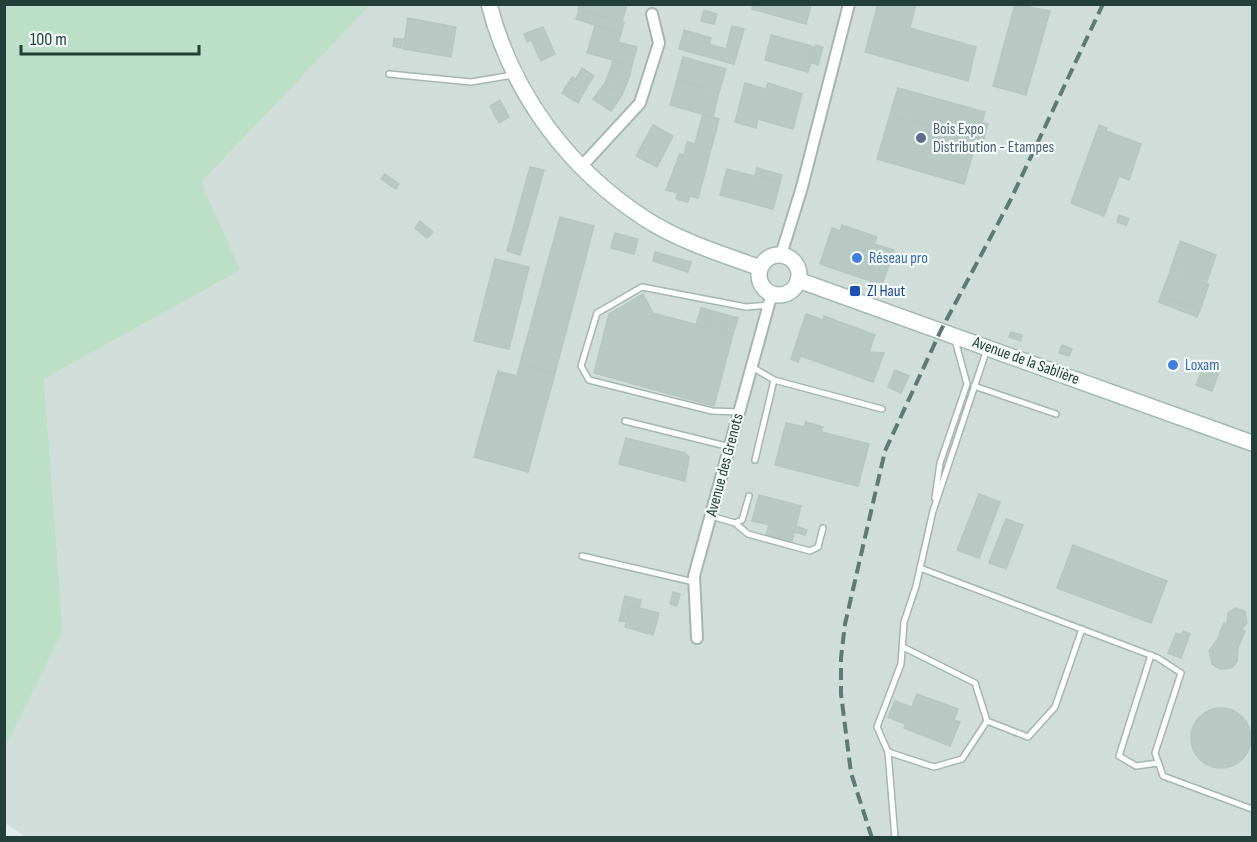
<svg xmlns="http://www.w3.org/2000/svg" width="1257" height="842" viewBox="0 0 1257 842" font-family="'Sofia Sans Condensed',sans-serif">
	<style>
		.built { fill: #d1ddd8 }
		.green { fill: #bbdfc7 }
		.building { fill: #b8c8c2; stroke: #b5c7c1; stroke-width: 1.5 }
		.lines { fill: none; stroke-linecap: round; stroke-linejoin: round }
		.lane-casing { stroke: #a5b6b1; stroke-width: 8 }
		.street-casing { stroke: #a5b6b1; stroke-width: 14 }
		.secondary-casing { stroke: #a1bab2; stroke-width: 18 }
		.lane { stroke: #fff; stroke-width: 5 }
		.street { stroke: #fff; stroke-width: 10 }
		.secondary { stroke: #fff; stroke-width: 15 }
		.rail { stroke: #5c7b74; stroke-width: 4; stroke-dasharray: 12 6; stroke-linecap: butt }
		.service-dot { fill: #5c6f8a; stroke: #f4faf7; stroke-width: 2 }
		.shop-dot { fill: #3f7fe0; stroke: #f4faf7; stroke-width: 2 }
		.transit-dot { fill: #1a4fb4; stroke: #f4faf7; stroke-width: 2 }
		.labels { text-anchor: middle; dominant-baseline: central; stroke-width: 4.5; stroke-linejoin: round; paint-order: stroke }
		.service-label { font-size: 16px; fill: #4e5e75; stroke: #f4faf7; text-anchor: start }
		.shop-label { font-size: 16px; fill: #366cbe; stroke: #f4faf7; text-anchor: start }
		.transit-label { font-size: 16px; fill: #164399; stroke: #f4faf7; text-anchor: start }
		.street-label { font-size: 16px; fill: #224039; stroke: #f4faf7 }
	</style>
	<rect width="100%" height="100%" fill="#e3ede9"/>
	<path class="built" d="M370,5H1252V837H26L5,823L4,747L63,631L44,379L239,270L200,182Z"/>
	<path class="green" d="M5,4L370,5L201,182L240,270L44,379L63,631L5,747Z"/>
	<g class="building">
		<path d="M580,4L609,5L627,4L622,22L578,9Z"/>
		<path d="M753,4H811L806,24L752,9Z"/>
		<path d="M878,4H916L910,28L976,47L968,81L865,52Z"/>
		<path d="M1015,4L1050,11L1026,95L993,86Z"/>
		<path d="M579,10L624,22L621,33L576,19Z"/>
		<path d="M704,10L717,14L714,24L701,21Z"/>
		<path d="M408,18L456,27L451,57L403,49Z"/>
		<path d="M595,26L621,33L618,42L637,47L632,65L587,53Z"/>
		<path d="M732,26L744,29L734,64L679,49L684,30L711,38L709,44L726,49Z"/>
		<path d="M543,27L555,54L541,61L531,40L527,42L524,34Z"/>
		<path d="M771,35L815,47L808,72L765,60Z"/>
		<path d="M394,38L403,39L401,48L393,46Z"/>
		<path d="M816,45L823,47L818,65L812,63Z"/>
		<path d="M683,57L726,69L719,92L677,80Z"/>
		<path d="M613,60L632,65L630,75L610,70Z"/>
		<path d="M582,68L594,76L588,85L576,79Z"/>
		<path d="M610,70L630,75L622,95L605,83Z"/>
		<path d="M572,77L588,85L578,103L562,93Z"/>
		<path d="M677,80L719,92L713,117L670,105Z"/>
		<path d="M605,83L622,95L611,111L593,99Z"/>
		<path d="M745,83L766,89L768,83L802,94L793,129L758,119L756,128L735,122Z"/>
		<path d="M898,88L985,112L977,139L890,115Z"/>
		<path d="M500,100L509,117L499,123L490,106Z"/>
		<path d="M703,114L719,119L698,198L690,196L688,202L676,199L678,193L666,190L680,154L684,155L687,142L695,144Z"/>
		<path d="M890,115L977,139L964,184L877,159Z"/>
		<path d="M982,122L988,124L983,141L977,139Z"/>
		<path d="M653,125L673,136L657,167L636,156Z"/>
		<path d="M1099,125L1107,128L1106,131L1141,144L1129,180L1119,176L1104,216L1071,203Z"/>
		<path d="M530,167L544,170L520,255L507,251Z"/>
		<path d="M757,168L782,175L780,183L755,176Z"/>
		<path d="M727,169L780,183L773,209L720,195Z"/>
		<path d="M385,174L399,184L396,189L381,179Z"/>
		<path d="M1119,215L1129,219L1126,225L1117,222Z"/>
		<path d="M560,217L594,226L555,373L520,364Z"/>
		<path d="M420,221L433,232L427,238L415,228Z"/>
		<path d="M842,225L877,237L874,244L894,250L882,285L820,264L832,228L840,231Z"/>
		<path d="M615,233L638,239L634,254L611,248Z"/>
		<path d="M1180,241L1216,255L1207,281L1171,268Z"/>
		<path d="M655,252L691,262L688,272L653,261Z"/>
		<path d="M495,259L529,267L509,349L474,341Z"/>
		<path d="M1171,269L1209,284L1200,310L1161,295Z"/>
		<path d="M643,294L653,313L705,327L709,310L727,315L723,332L733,334L714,406L594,373L609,314Z"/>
		<path d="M1161,295L1200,310L1197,317L1159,302Z"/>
		<path d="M701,308L709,310L705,327L696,325Z"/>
		<path d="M806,314L823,320L824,316L875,335L869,352L884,353L873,382L801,356L798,362L791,359Z"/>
		<path d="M727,315L738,318L733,334L723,332Z"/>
		<path d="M1011,332L1022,335L1021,341L1009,337Z"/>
		<path d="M1062,345L1072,349L1069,356L1059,353Z"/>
		<path d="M1205,363L1220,369L1212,391L1196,385Z"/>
		<path d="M520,364L555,373L528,472L474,457L498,371L517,376Z"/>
		<path d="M895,370L909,376L901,393L888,387Z"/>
		<path d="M806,422L823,427L821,432L869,444L858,486L775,465L786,423L804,427Z"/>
		<path d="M626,438L685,453L689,457L685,481L619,464Z"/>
		<path d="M979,494L1000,502L979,558L957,550Z"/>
		<path d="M759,495L801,506L796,526L807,530L805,535L794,532L792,542L766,535L769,525L752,521Z"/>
		<path d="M1006,519L1023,525L1006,569L989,563Z"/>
		<path d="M1073,545L1167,581L1151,623L1057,588Z"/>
		<path d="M673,592L680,594L677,606L670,604Z"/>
		<path d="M625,596L641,600L639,608L631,606L626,622L619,621Z"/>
		<path d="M631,606L659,613L653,635L625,627Z"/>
		<path d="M1235,608L1245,611L1247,623L1241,629L1245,631L1238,648L1237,662L1231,668L1220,669L1212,664L1209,651L1217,640L1224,623L1227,624L1228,613Z"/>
		<path d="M1183,631L1190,634L1181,658L1168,653L1176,633L1181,635Z"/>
		<path d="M917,694L958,709L954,720L960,722L950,746L904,728L905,724L888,717L895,701L912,707Z"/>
		<circle cx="1221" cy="738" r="30"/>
	</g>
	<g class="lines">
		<defs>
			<g id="lane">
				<path d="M389,74L471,82L513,75"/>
				<path d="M752,367L774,380L882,409"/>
				<path d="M974,386L1056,414"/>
				<path d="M739,412L712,411L589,380L581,366L597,313L642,287L746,307L769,305"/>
				<path d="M625,421L730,447"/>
				<path d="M755,460L774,380"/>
				<path d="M935,498L940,463L967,384L955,340"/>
				<path d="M711,516L735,523L742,520L749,496"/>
				<path d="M735,523L748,534L810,551L818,547L823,528"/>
				<path d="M582,556L694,582"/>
				<path d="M920,568L1158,658L1181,673L1155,753L1163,776L1252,809"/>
				<path d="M903,647L975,683L987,721L1028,737L1055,707L1082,629"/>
				<path d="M1151,655L1119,756L1136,766L1158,763"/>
				<path d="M888,752L934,767L962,759L987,721"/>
				<path d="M895,838L888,752L877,727L901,664L904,622L916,586L933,511L987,349"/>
			</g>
			<g id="street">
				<path d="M581,167L640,103L659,43L652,14"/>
				<path d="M781,255L802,187L849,4"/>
				<path d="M697,638L694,576L772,293"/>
			</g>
			<g id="secondary">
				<path d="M489,4C512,94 569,170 647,220C682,242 722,254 760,268"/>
				<circle cx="779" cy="275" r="20"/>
				<path d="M798,280L1252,443"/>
			</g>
		</defs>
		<use href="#lane" class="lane-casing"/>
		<use href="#street" class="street-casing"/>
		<use href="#secondary" class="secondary-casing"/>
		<use href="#lane" class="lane"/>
		<use href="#street" class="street"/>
		<use href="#secondary" class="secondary"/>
		<path class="rail" d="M872,838L851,773L841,694V658L845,624L885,451L941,330L1010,201L1103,4"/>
	</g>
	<circle class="service-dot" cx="921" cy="138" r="6"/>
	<g class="shop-dot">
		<circle cx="857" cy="258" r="6"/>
		<circle cx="1173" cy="365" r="6"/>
	</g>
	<rect class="transit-dot" x="849" y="285" width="12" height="12" rx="3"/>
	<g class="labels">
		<g class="service-label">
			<text x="933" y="129">Bois Expo<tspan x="933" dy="18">Distribution - Etampes</tspan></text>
		</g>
		<g class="shop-label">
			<text x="869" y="258">Réseau pro</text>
			<text x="1185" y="365">Loxam</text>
		</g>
		<g class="transit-label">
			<text x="867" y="291">ZI Haut</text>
		</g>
		<g class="street-label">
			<text transform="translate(1026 361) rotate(20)">Avenue de la Sablière</text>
			<text transform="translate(725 465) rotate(-75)">Avenue des Grenots</text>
		</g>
	</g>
	<rect width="1257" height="842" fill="none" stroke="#224039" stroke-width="12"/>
	<path d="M21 45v9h178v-9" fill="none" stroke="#224039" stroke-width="3"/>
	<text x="30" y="45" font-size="18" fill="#224039" stroke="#f4faf7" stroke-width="4.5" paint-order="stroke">100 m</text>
</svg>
